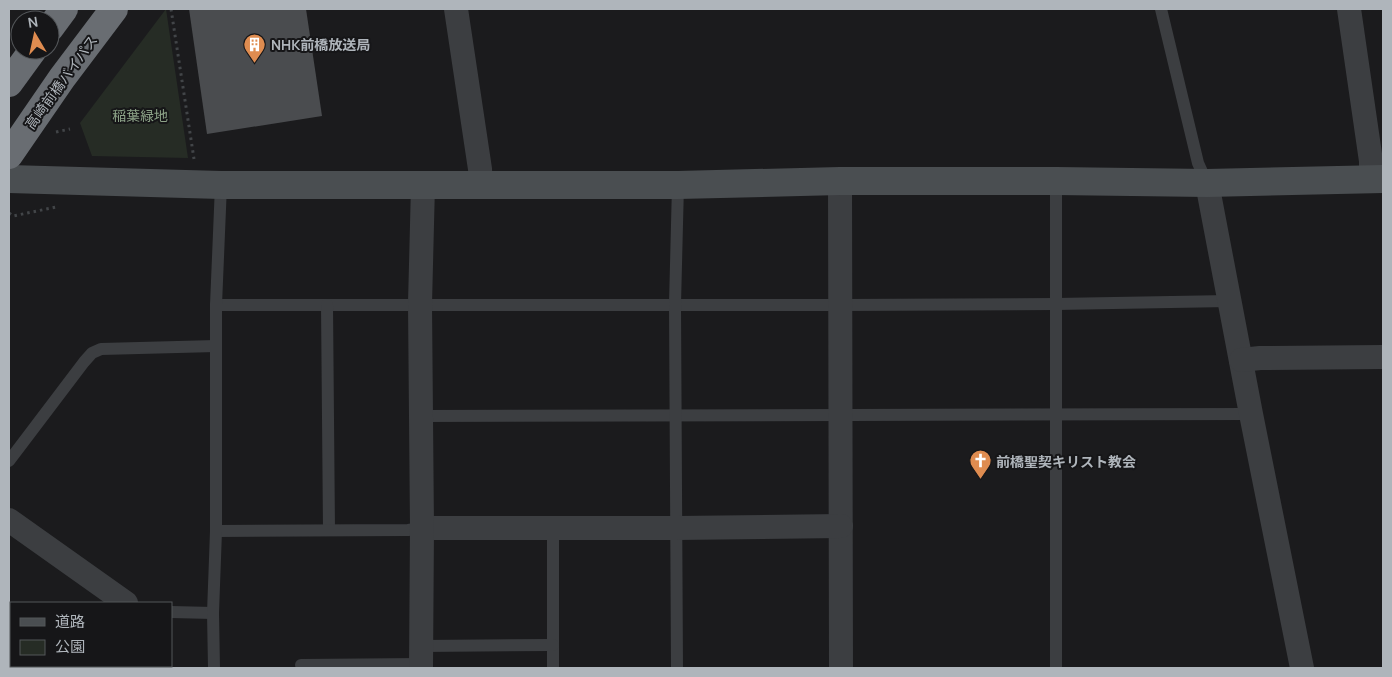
<svg xmlns="http://www.w3.org/2000/svg" width="1392" height="677" viewBox="0 0 1392 677" font-family="Manrope,'Noto Sans JP',sans-serif">
	<style>
		.green { fill: #262c25 }
		.building { fill: #4a4c4f }
		.lines { fill: none; stroke-linecap: round; stroke-linejoin: round }
		.path { stroke: #424548; stroke-width: 3; stroke-dasharray: 2.5 4; stroke-linecap: butt }
		.lane { stroke: #3c3e41; stroke-width: 12 }
		.street { stroke: #3c3e41; stroke-width: 24 }
		.secondary { stroke: #4a4e51; stroke-width: 28 }
		.highway { stroke: #696d72; stroke-width: 28 }
		.labels { text-anchor: middle; dominant-baseline: central; stroke-width: 4; stroke-linejoin: round; paint-order: stroke }
		.poi-label { font-size: 14px; font-weight: bold; fill: #afb5bb; stroke: #161618; text-anchor: start }
		.street-label { font-size: 14px; fill: #afb5bb; stroke: #161618 }
		.park-label { font-size: 14px; fill: #8da388; stroke: #161618 }
	</style>
	<rect width="100%" height="100%" fill="#1b1b1d"/>
	<path class="green" d="M166,9L188,158L92,156L80,123Z"/>
	<path class="building" d="M189,9H306L322,116L207,134Z"/>
	<g class="lines">
		<g class="path">
			<path d="M171,9L194,159"/>
			<path d="M56,132L70,129"/>
			<path d="M9,213L13,216L56,207"/>
		</g>
		<g class="lane">
			<path d="M1161,9L1198,163L1207,183"/>
			<path d="M216,305H840L1056,304L1229,301"/>
			<path d="M327,305L329,530"/>
			<path d="M421,416L1251,414"/>
			<path d="M9,461L84,362L92,353L101,349L216,346"/>
			<path d="M553,528V668"/>
			<path d="M216,531L408,530L422,528"/>
			<path d="M171,612L213,613"/>
			<path d="M421,646L553,645"/>
			<path d="M301,665L421,664"/>
			<path d="M214,668L213,613L216,531V305L221,185"/>
			<path d="M677,668L675,304L678,185"/>
			<path d="M1056,668V181"/>
		</g>
		<g class="street">
			<path d="M456,9L480,169L481,184"/>
			<path d="M1349,9L1371,161V180"/>
			<path d="M840,181L841,668"/>
			<path d="M1207,183L1251,414L1302,668"/>
			<path d="M1241,360L1260,358L1383,357"/>
			<path d="M9,520L126,603"/>
			<path d="M422,528H677L841,526"/>
			<path d="M93,668L95,666"/>
			<path d="M421,668L422,528L420,304L423,185"/>
		</g>
		<path class="secondary" d="M9,179L221,185H678L840,181H1056L1207,183L1383,179"/>
		<g class="highway">
			<path d="M50,28L64,9"/>
			<path d="M9,83L33,50"/>
			<path d="M9,155L62,78L114,9"/>
		</g>
	</g>
	<defs>
		<symbol id="building-pin" viewBox="-11 -11 22 30"><path d="M0 17L-7.5 6A9.5 9.5 0 1 1 7.5 6Z" fill="#df8c50" stroke="#161618"/><path d="M-4-6H4V6H1V3H-1V6H-4ZM-2.5-4.3h1.7v1.8h-1.7ZM.8-4.3h1.7v1.8H.8ZM-2.5-1h1.7V.8h-1.7ZM.8-1h1.7V.8H.8Z" fill="#fff"/></symbol>
		<symbol id="church-pin" viewBox="-11 -11 22 30"><path d="M0 17L-7.5 6A9.5 9.5 0 1 1 7.5 6Z" fill="#df8c50" stroke="#161618"/><path d="M-1.2-6h2.4v3.5h3.3v2.4h-3.3V6h-2.4V-.1h-3.3v-2.4h3.3Z" fill="#fff"/></symbol>
	</defs>
	<g fill-rule="evenodd">
		<use href="#building-pin" x="242" y="32" width="25" height="34"/>
		<use href="#church-pin" x="968" y="448" width="25" height="34"/>
	</g>
	<g class="labels">
		<g class="poi-label">
			<text x="271" y="44">NHK前橋放送局</text>
			<text x="996" y="461">前橋聖契キリスト教会</text>
		</g>
		<g class="street-label">
			<text transform="translate(61 82) rotate(-54)">高崎前橋バイパス</text>
		</g>
		<g class="park-label">
			<text x="140" y="115">稲葉緑地</text>
		</g>
	</g>
	<rect width="1392" height="677" fill="none" stroke="#afb5bb" stroke-width="20"/>
	<rect x="10" y="602" width="162" height="65" fill="#161618" stroke="#535659"/>
	<rect x="20" y="618" width="25" height="8" fill="#4a4e51" stroke="#535659"/>
	<text x="55" y="627" font-size="15" fill="#afb5bb">道路</text>
	<rect x="20" y="640" width="25" height="15" fill="#262c25" stroke="#535659"/>
	<text x="55" y="652" font-size="15" fill="#afb5bb">公園</text>
	<g transform="translate(35 35) rotate(351)"><circle r="24" fill="#161618" stroke="#535659"/>
	<path d="M0-4L9 19L0 12L-9 19Z" fill="#df8c50"/>
	<text y="-8" font-size="14" font-weight="bold" text-anchor="middle" fill="#afb5bb">N</text>
	</g>
</svg>
